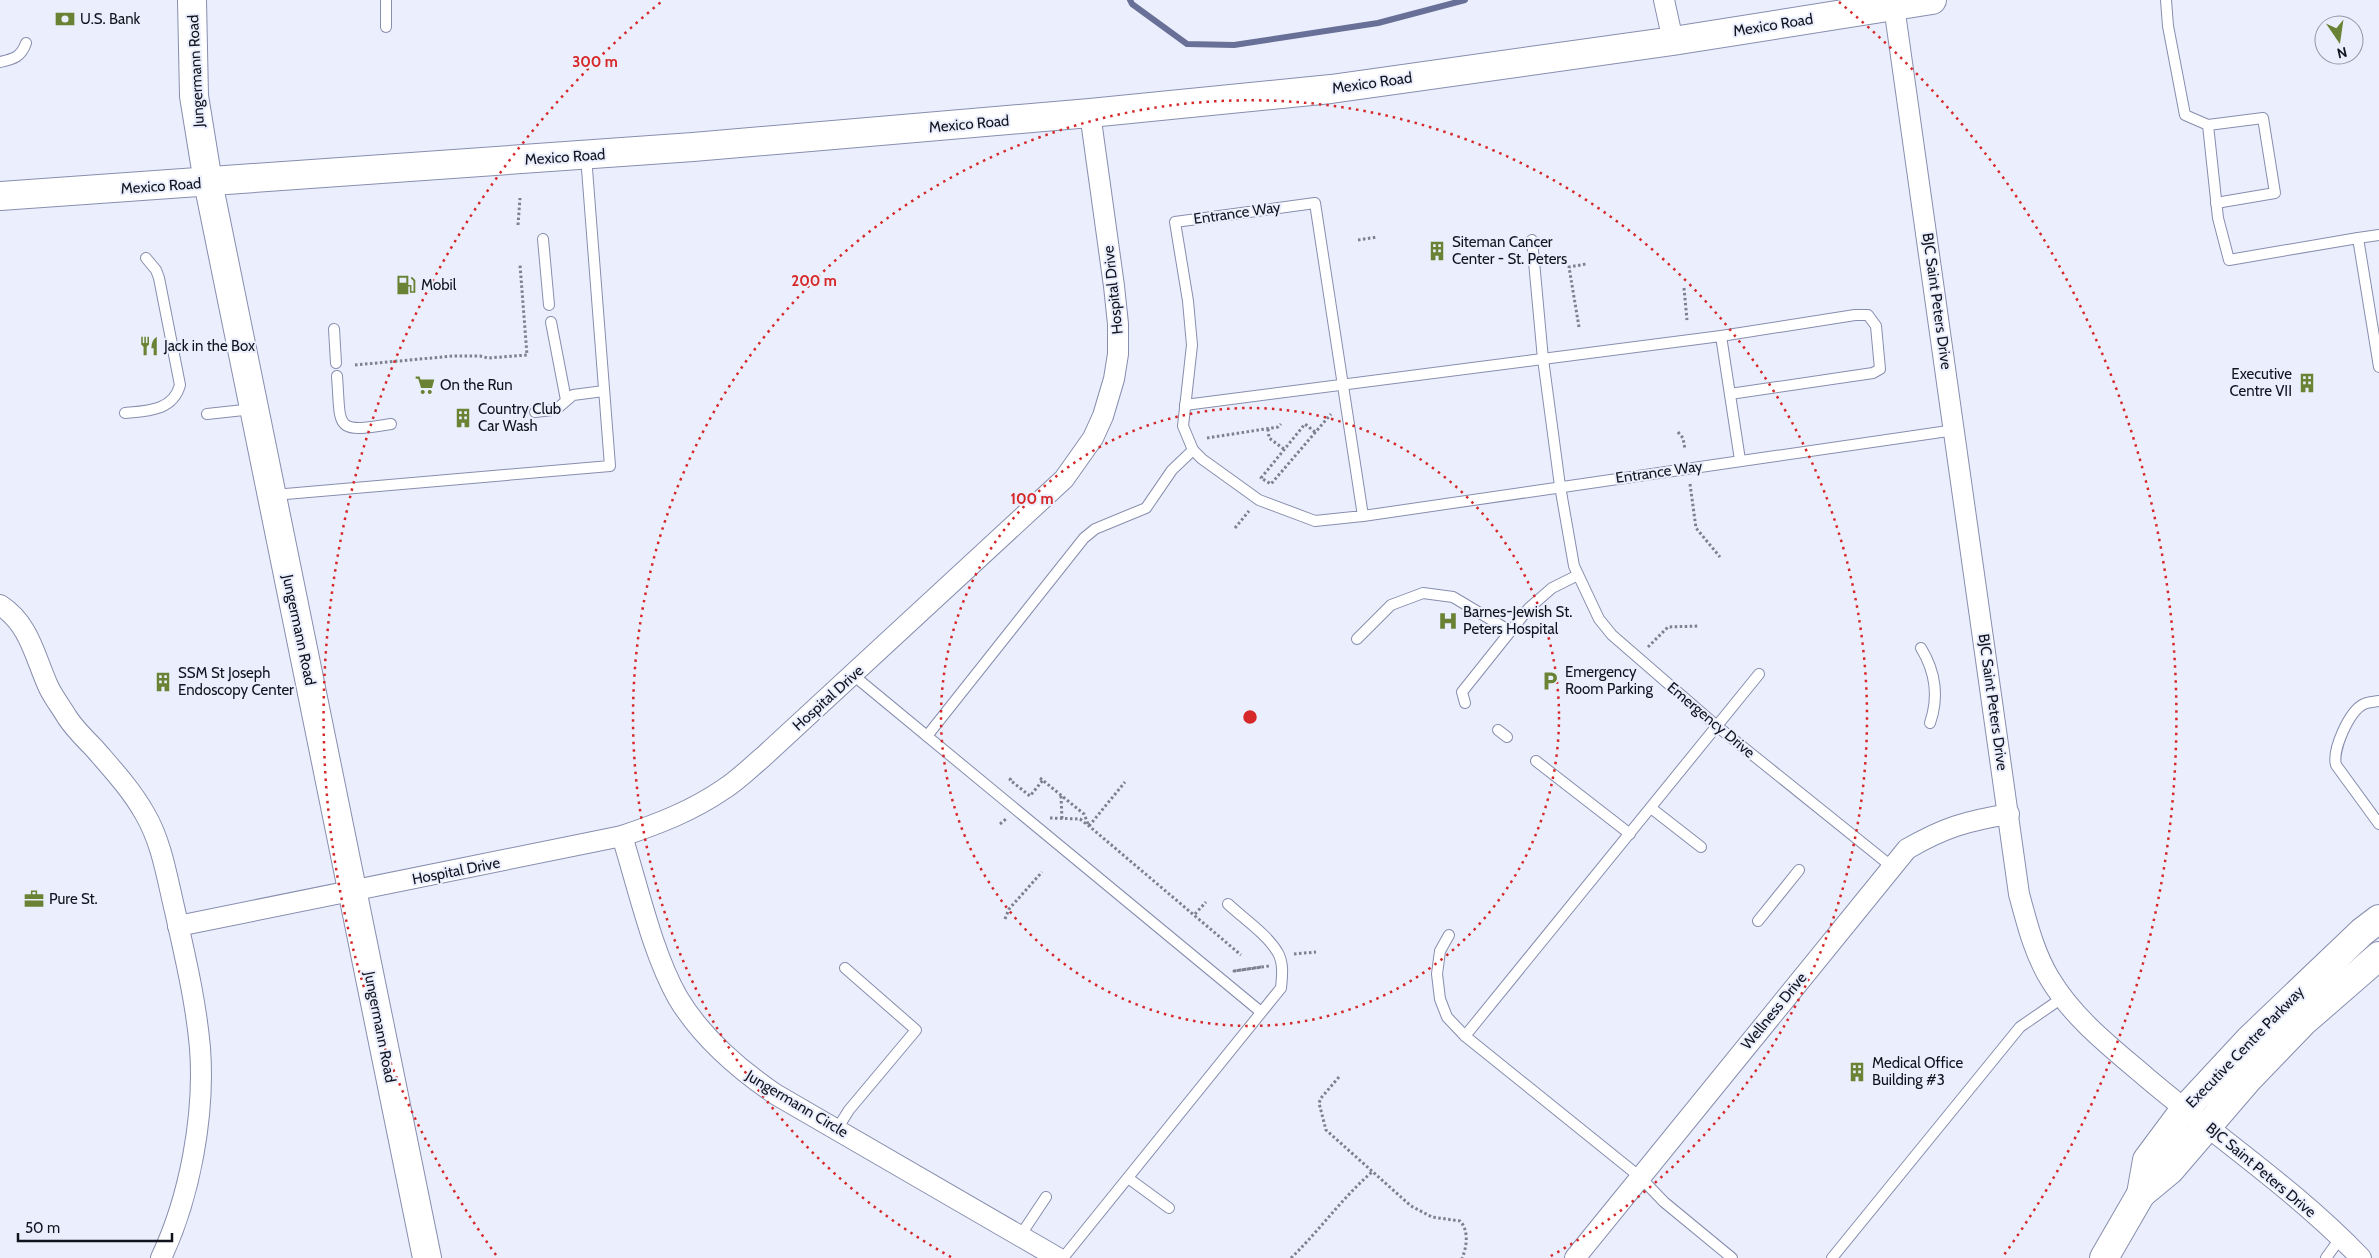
<svg xmlns="http://www.w3.org/2000/svg" width="2379" height="1258" viewBox="0 0 2379 1258" font-family="Cabin,sans-serif">
	<style>
		.lines { fill: none; stroke-linecap: round; stroke-linejoin: round }
		.stream { stroke: #687097; stroke-width: 6 }
		.lane-casing { stroke: #878eae; stroke-width: 12 }
		.street-casing { stroke: #878eae; stroke-width: 22 }
		.secondary-casing { stroke: #878eae; stroke-width: 30 }
		.primary-casing { stroke: #878eae; stroke-width: 30 }
		.path { stroke: #7d808d; stroke-width: 3; stroke-dasharray: 2.5 2.5; stroke-linecap: butt }
		.lane { stroke: #fff; stroke-width: 10 }
		.street { stroke: #fff; stroke-width: 20 }
		.secondary { stroke: #fff; stroke-width: 28 }
		.primary { stroke: #fff; stroke-width: 28 }
		.ring { fill: none; stroke: #d62828; stroke-width: 2.5; stroke-dasharray: 2.5 5 }
		.labels { text-anchor: middle; dominant-baseline: central; stroke-width: 4; stroke-linejoin: round; paint-order: stroke }
		.poi-label { font-size: 15px; fill: #11131f; stroke: #ebeffd; text-anchor: start }
		.street-label { font-size: 15px; fill: #11131f; stroke: #ebeffd }
		.centre { fill: #d62828; stroke: #ebeffd; stroke-width: 2.5 }
		.ring-label { font-size: 15px; text-anchor: middle; font-weight: bold; fill: #d62828; stroke: #ebeffd; stroke-width: 4; stroke-linejoin: round; paint-order: stroke }
	</style>
	<rect width="100%" height="100%" fill="#ebeffd"/>
	<g class="lines">
		<path class="stream" d="M1130,0L1132,4L1187,44L1234,45L1378,23L1465,0"/>
		<defs>
			<g id="lane">
				<path d="M386,0V27"/>
				<path d="M2166,0L2168,26L2185,115L2208,125L2218,218L2229,260L2358,238L2379,367"/>
				<path d="M0,62C14,59 21,57 26,43"/>
				<path d="M2208,125L2263,118L2275,193L2216,203"/>
				<path d="M2358,238L2379,235"/>
				<path d="M543,239L549,305"/>
				<path d="M1532,240L1543,359L1560,486L1574,566L1599,619L1612,635L1718,727L1891,866"/>
				<path d="M551,322L566,400"/>
				<path d="M334,329L336,363"/>
				<path d="M1721,336L1855,315H1868L1876,326L1880,369L1873,373L1730,394"/>
				<path d="M337,376C341,428 333,434 391,424"/>
				<path d="M1185,405L1721,336L1740,460"/>
				<path d="M535,412L552,410L559,407L573,395L604,391"/>
				<path d="M125,413C147,411 173,411 180,385L159,278L156,270L146,258"/>
				<path d="M207,414L253,409"/>
				<path d="M274,495L610,466L586,156"/>
				<path d="M1363,516L1315,203L1175,222L1188,301L1192,345L1183,426L1193,450L1202,459L1259,500L1315,521L1363,516L1955,430"/>
				<path d="M1357,639L1391,605L1423,593L1453,597L1510,631"/>
				<path d="M1921,648C1935,671 1939,697 1930,723"/>
				<path d="M853,675L1261,1012"/>
				<path d="M2379,701C2374,702 2368,702 2364,704C2349,711 2332,750 2336,765L2379,824"/>
				<path d="M1465,703L1462,692L1529,608L1552,588L1578,575"/>
				<path d="M1498,730L1507,737"/>
				<path d="M927,736L1084,538L1095,529L1146,508L1172,470L1193,450"/>
				<path d="M1536,761L1630,834"/>
				<path d="M1651,808L1701,847"/>
				<path d="M1758,921L1799,870"/>
				<path d="M1449,935L1440,951L1437,974L1440,999L1447,1017L1465,1036L1640,1177L1664,1202L1732,1258"/>
				<path d="M1465,1036L1759,674"/>
				<path d="M837,1129L849,1110L916,1030L845,968"/>
				<path d="M1128,1178L1169,1208"/>
				<path d="M1020,1236L1046,1197"/>
				<path d="M1063,1258L1281,988C1282,977 1284,964 1278,953C1267,934 1244,919 1228,904"/>
				<path d="M1832,1258L2020,1027L2062,998"/>
				<path d="M2326,1258L2341,1237"/>
			</g>
			<g id="street">
				<path d="M1664,0L1673,41"/>
				<path d="M1894,6L2019,894C2027,923 2034,953 2050,979C2074,1019 2112,1048 2147,1078C2218,1138 2297,1191 2361,1258"/>
				<path d="M0,605C30,624 35,658 49,688C54,698 61,707 67,717C74,728 84,738 94,748C112,769 131,789 145,814C162,843 167,878 175,911C185,956 196,1002 200,1048C205,1115 190,1197 161,1258"/>
				<path d="M622,836C638,887 652,952 678,998C702,1038 737,1068 775,1094L1058,1258"/>
				<path d="M178,926L622,836C658,824 692,811 724,789C738,780 750,768 763,757L1064,479L1093,438L1103,416L1114,379L1118,354V324L1114,286L1090,113"/>
				<path d="M1575,1258L1907,849C1945,827 1967,821 2009,814"/>
			</g>
			<g id="secondary">
				<path d="M208,182L427,1258"/>
				<path d="M2141,1194L2170,1170L2249,1078L2303,1022L2379,956"/>
				<path d="M2104,1258L2141,1194L2147,1160L2185,1109L2250,1039L2362,932L2379,919"/>
			</g>
			<g id="primary">
				<path d="M192,0L194,96L208,182"/>
				<path d="M0,196L693,147L1090,113L1331,89L1673,41L1932,0"/>
			</g>
		</defs>
		<use href="#lane" class="lane-casing"/>
		<use href="#street" class="street-casing"/>
		<use href="#secondary" class="secondary-casing"/>
		<use href="#primary" class="primary-casing"/>
		<g class="path">
			<path d="M518,225L520,198"/>
			<path d="M1358,240L1377,237"/>
			<path d="M1684,288L1687,320"/>
			<path d="M1579,327L1569,267L1586,264"/>
			<path d="M355,365L453,356H480L488,358L527,355L520,265"/>
			<path d="M1268,429L1269,438L1284,449"/>
			<path d="M1315,432L1305,424L1261,478L1271,484L1331,414"/>
			<path d="M1678,432L1683,438L1685,449"/>
			<path d="M1207,438L1278,427L1281,424"/>
			<path d="M1690,484L1696,528L1720,557"/>
			<path d="M1235,528L1249,511"/>
			<path d="M1648,647L1668,627L1699,626"/>
			<path d="M1011,778L1010,780L1030,796L1043,780"/>
			<path d="M1040,778L1084,814L1089,826L1125,782"/>
			<path d="M1061,796L1062,819"/>
			<path d="M1050,818L1080,819L1089,826L1241,955"/>
			<path d="M1000,824L1006,819"/>
			<path d="M1195,914L1206,902"/>
			<path d="M1005,919L1009,909L1042,872"/>
			<path d="M1294,954L1316,952"/>
			<path d="M1261,967L1234,971L1269,966"/>
			<path d="M1339,1077L1321,1098L1319,1103L1326,1130L1411,1206L1432,1217L1460,1221C1469,1230 1467,1247 1462,1258"/>
			<path d="M1291,1258C1320,1230 1342,1198 1372,1172"/>
		</g>
		<use href="#lane" class="lane"/>
		<use href="#street" class="street"/>
		<use href="#secondary" class="secondary"/>
		<use href="#primary" class="primary"/>
	</g>
	<g class="ring">
		<circle cx="1250" cy="717" r="309"/>
		<path d="M951 1257A617 617 0 1 1 1549 1257"/>
		<path d="M496 1255A926 926 0 0 1 661 2M1839 2A926 926 0 0 1 2004 1255"/>
	</g>
	<defs>
		<symbol id="bank-bare" viewBox="-9 -9 18 18"><path d="M-6-4H6V4H-6ZM0-2.3a2.3 2.3 0 1 0 0 4.6a2.3 2.3 0 1 0 0-4.6Z" fill="#698234" stroke="#ebeffd" stroke-width="2.5" paint-order="stroke"/></symbol>
		<symbol id="building-bare" viewBox="-9 -9 18 18"><path d="M-4-6H4V6H1V3H-1V6H-4ZM-2.5-4.3h1.7v1.8h-1.7ZM.8-4.3h1.7v1.8H.8ZM-2.5-1h1.7V.8h-1.7ZM.8-1h1.7V.8H.8Z" fill="#698234" stroke="#ebeffd" stroke-width="2.5" paint-order="stroke"/></symbol>
		<symbol id="fuel-bare" viewBox="-9 -9 18 18"><path d="M-5.5-6h7V0h2V4h1.3V-2.5L3-4.5l.8-.8L6-3V5H2.5V1h-1V6h-7ZM-4.2-4.7v3.2H.2V-4.7Z" fill="#698234" stroke="#ebeffd" stroke-width="2.5" paint-order="stroke"/></symbol>
		<symbol id="restaurant-bare" viewBox="-9 -9 18 18"><path d="M-5-6h1v4h1v-4h1v4h1v-4h1v5L-1.5 .5V6h-2V.5L-5-1ZM5-6V6H3V1.5H1.5Q1.5-4 5-6Z" fill="#698234" stroke="#ebeffd" stroke-width="2.5" paint-order="stroke"/></symbol>
		<symbol id="supermarket-bare" viewBox="-9 -9 18 18"><path d="M-6-5.5h2.5l.6 2H6L4.5 2H-2.5L-4.4-4H-6ZM-1.5 3.2a1.3 1.3 0 1 0 .1 0ZM3 3.2a1.3 1.3 0 1 0 .1 0Z" fill="#698234" stroke="#ebeffd" stroke-width="2.5" paint-order="stroke"/></symbol>
		<symbol id="hospital-bare" viewBox="-9 -9 18 18"><path d="M-5-5h3v3.5h4V-5h3V5h-3V1.5h-4V5h-3Z" fill="#698234" stroke="#ebeffd" stroke-width="2.5" paint-order="stroke"/></symbol>
		<symbol id="parking-bare" viewBox="-9 -9 18 18"><path d="M-3.5-5.5H1a3.5 3.5 0 0 1 0 7H-1V5.5H-3.5ZM-1-3.4V-.6H.8a1.4 1.4 0 0 0 0-2.8Z" fill="#698234" stroke="#ebeffd" stroke-width="2.5" paint-order="stroke"/></symbol>
		<symbol id="office-bare" viewBox="-9 -9 18 18"><path d="M-6-3h4V-5.5h4V-3h4V5H-6ZM-1-4.5V-3h2v-1.5ZM-6 0V1H6V0Z" fill="#698234" stroke="#ebeffd" stroke-width="2.5" paint-order="stroke"/></symbol>
	</defs>
	<g fill-rule="evenodd">
		<use href="#bank-bare" x="51" y="5" width="28" height="28"/>
		<use href="#building-bare" x="1423" y="237" width="28" height="28"/>
		<use href="#fuel-bare" x="392" y="271" width="28" height="28"/>
		<use href="#restaurant-bare" x="135" y="332" width="28" height="28"/>
		<use href="#building-bare" x="2293" y="369" width="28" height="28"/>
		<use href="#supermarket-bare" x="411" y="371" width="28" height="28"/>
		<use href="#building-bare" x="449" y="404" width="28" height="28"/>
		<use href="#hospital-bare" x="1434" y="607" width="28" height="28"/>
		<use href="#parking-bare" x="1536" y="667" width="28" height="28"/>
		<use href="#building-bare" x="149" y="668" width="28" height="28"/>
		<use href="#office-bare" x="20" y="885" width="28" height="28"/>
		<use href="#building-bare" x="1843" y="1058" width="28" height="28"/>
	</g>
	<g class="labels">
		<g class="poi-label">
			<text x="80" y="19">U.S. Bank</text>
			<text x="1452" y="242">Siteman Cancer<tspan x="1452" dy="17">Center - St. Peters</tspan></text>
			<text x="421" y="285">Mobil</text>
			<text x="164" y="346">Jack in the Box</text>
			<text x="2292" y="374" text-anchor="end">Executive<tspan x="2292" dy="17">Centre VII</tspan></text>
			<text x="440" y="385">On the Run</text>
			<text x="478" y="409">Country Club<tspan x="478" dy="17">Car Wash</tspan></text>
			<text x="1463" y="612">Barnes-Jewish St.<tspan x="1463" dy="17">Peters Hospital</tspan></text>
			<text x="1565" y="672">Emergency<tspan x="1565" dy="17">Room Parking</tspan></text>
			<text x="178" y="673">SSM St Joseph<tspan x="178" dy="17">Endoscopy Center</tspan></text>
			<text x="49" y="899">Pure St.</text>
			<text x="1872" y="1063">Medical Office<tspan x="1872" dy="17">Building #3</tspan></text>
		</g>
		<g class="street-label">
			<text transform="translate(1773 25) rotate(-9)">Mexico Road</text>
			<text transform="translate(196 71) rotate(-93)">Jungermann Road</text>
			<text transform="translate(1372 83) rotate(-8)">Mexico Road</text>
			<text transform="translate(969 124) rotate(-5)">Mexico Road</text>
			<text transform="translate(565 157) rotate(-4)">Mexico Road</text>
			<text transform="translate(161 186) rotate(-4)">Mexico Road</text>
			<text transform="translate(1237 213) rotate(-8)">Entrance Way</text>
			<text transform="translate(1113 290) rotate(-96)">Hospital Drive</text>
			<text transform="translate(1937 301) rotate(82)">BJC Saint Peters Drive</text>
			<text transform="translate(1659 472) rotate(-8)">Entrance Way</text>
			<text transform="translate(299 630) rotate(78)">Jungermann Road</text>
			<text transform="translate(828 698) rotate(-42)">Hospital Drive</text>
			<text transform="translate(1993 702) rotate(82)">BJC Saint Peters Drive</text>
			<text transform="translate(1711 720) rotate(40)">Emergency Drive</text>
			<text transform="translate(456 871) rotate(-11)">Hospital Drive</text>
			<text transform="translate(1774 1011) rotate(-51)">Wellness Drive</text>
			<text transform="translate(380 1027) rotate(79)">Jungermann Road</text>
			<text transform="translate(2245 1047) rotate(-46)">Executive Centre Parkway</text>
			<text transform="translate(797 1104) rotate(31)">Jungermann Circle</text>
			<text transform="translate(2261 1170) rotate(40)">BJC Saint Peters Drive</text>
		</g>
	</g>
	<circle cx="1250" cy="717" r="8" class="centre"/>
	<g class="ring-label">
		<text x="595" y="67">300 m</text>
		<text x="814" y="286">200 m</text>
		<text x="1032" y="504">100 m</text>
	</g>
	<g transform="translate(2339 40) rotate(167)"><circle r="24" fill="#ebeffd" stroke="#9497a4"/>
	<path d="M0-4L9 19L0 12L-9 19Z" fill="#698234"/>
	<text y="-8" font-size="14" font-weight="bold" text-anchor="middle" fill="#11131f">N</text>
	</g>
	<path d="M18 1233v8h154v-8" fill="none" stroke="#11131f" stroke-width="2.5"/>
	<text x="25" y="1233" font-size="15" fill="#11131f" stroke="#ebeffd" stroke-width="4" paint-order="stroke">50 m</text>
</svg>
